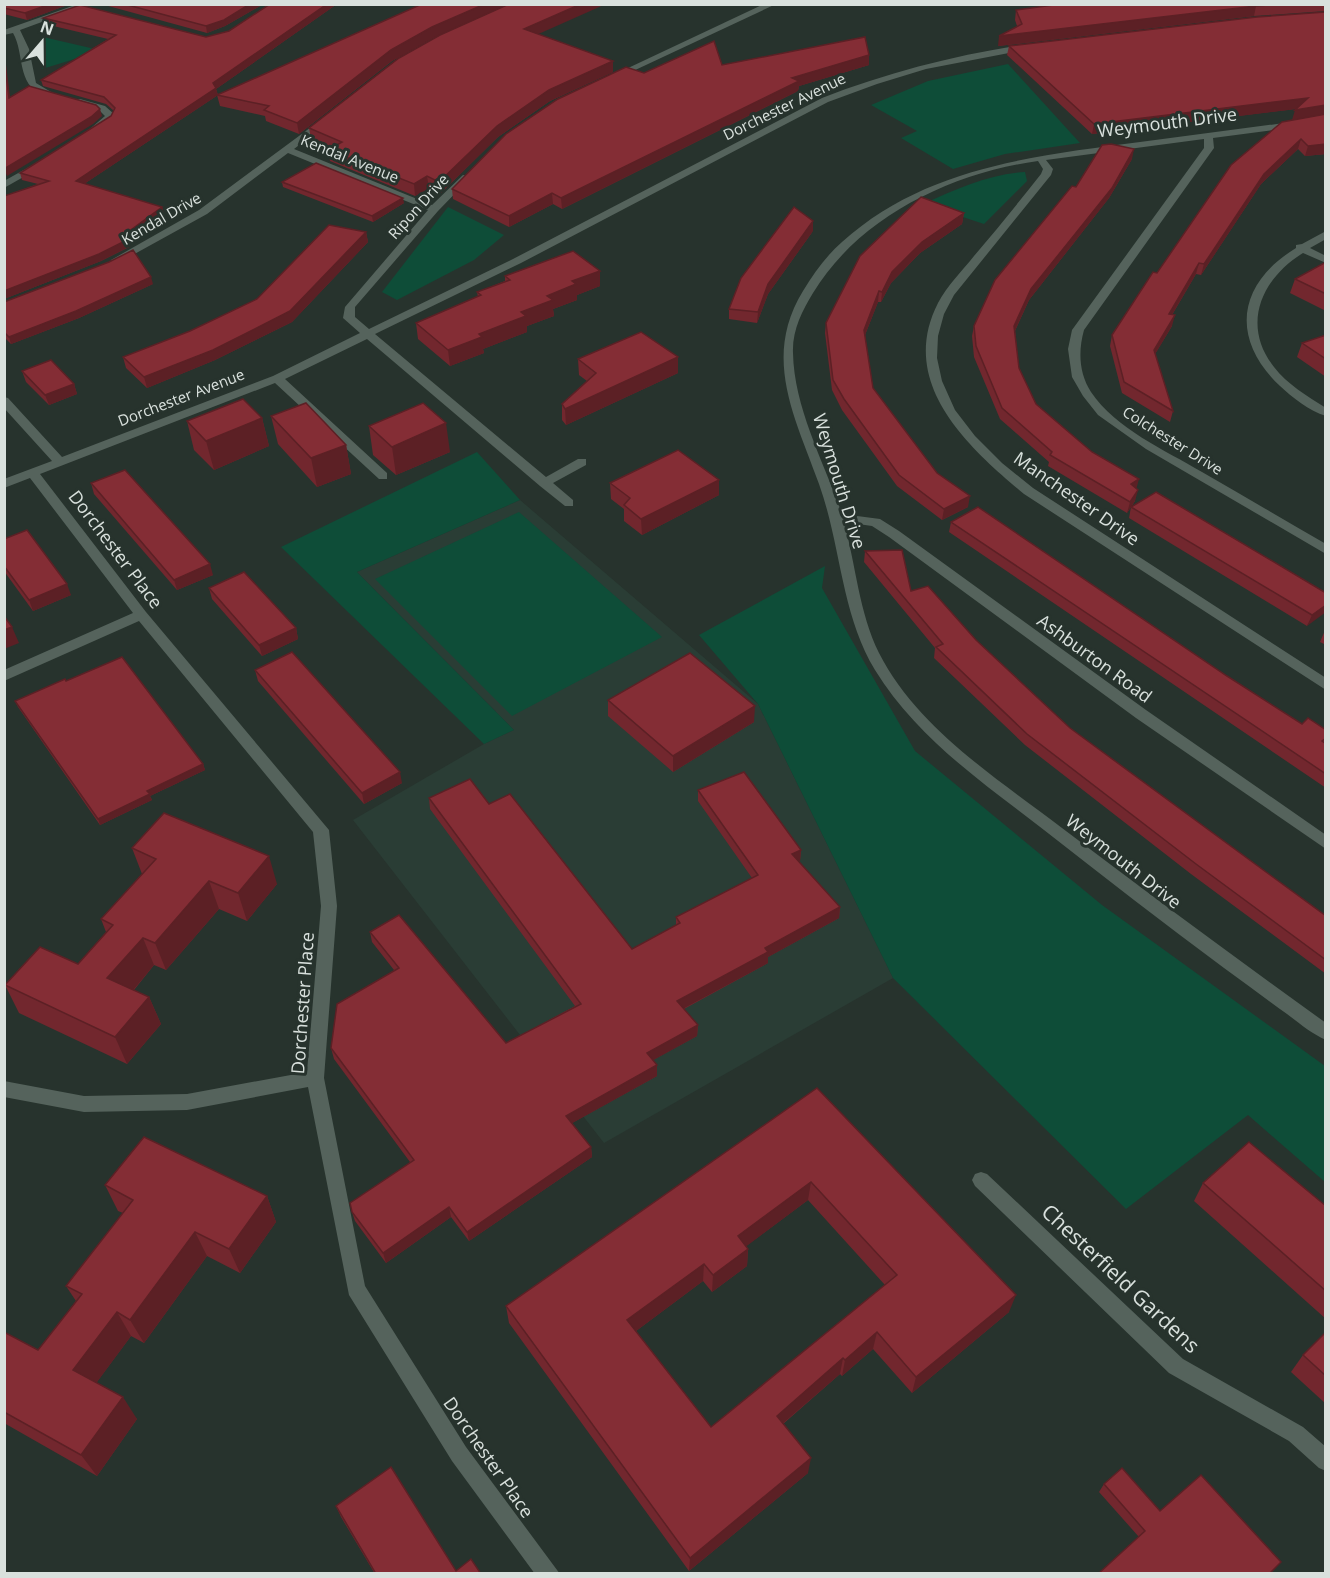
<svg xmlns="http://www.w3.org/2000/svg" width="1330" height="1578" viewBox="0 0 1330 1578" font-family="'Open Sans',sans-serif">
	<style>
		.built { fill: #2a3d35 }
		.green { fill: #0e4d38 }
		.lines { fill: none; stroke-linecap: round; stroke-linejoin: round }
		.minor { fill: #55635c; fill-rule: evenodd }
		.wall { fill: #72272e; fill-rule: evenodd }
		.shaded-wall { fill: #5c2025 }
		.building { fill: #842d35; stroke: #5c2025; stroke-width: 1.5; fill-rule: evenodd }
		.labels { text-anchor: middle; dominant-baseline: central; stroke-width: 6; stroke-linejoin: round; paint-order: stroke }
		.far-street-label { font-size: 15px; fill: #d9e1dd; stroke: #27332d }
		.street-label { font-size: 18px; fill: #d9e1dd; stroke: #27332d }
		.near-street-label { font-size: 21px; fill: #d9e1dd; stroke: #27332d }
	</style>
	<rect width="100%" height="100%" fill="#27332d"/>
	<path class="built" d="M520,500L758,704L893,978L604,1143L353,820L484,744L514,730L357,572Z"/>
	<g class="green">
		<path d="M43,37L95,49L78,58L42,69Z"/>
		<path d="M1008,64L1080,143L1005,154L953,169L901,138L917,131L871,105L928,81Z"/>
		<path d="M1025,172L1027,181L984,224L923,204C957,189 989,174 1025,172Z"/>
		<path d="M448,207L504,235L474,260L397,300L382,292Z"/>
		<path d="M477,452L520,500L357,572L514,730L484,744L281,547Z"/>
		<path d="M519,512L662,637L512,716L375,579Z"/>
		<path d="M825,566L822,588L915,751L1102,905L1325,1066V1182L1248,1115L1126,1209L893,978L758,704L699,635Z"/>
	</g>
	<g class="lines">
		<g class="minor">
			<path d="M78,4H91L20,30L29,49L36,83L56,95C51,98 49,97 43,95C16,84 25,54 13,33L4,35V30Z"/>
			<path d="M764,4H776L616,79L609,77Z"/>
			<path d="M1027,44L1030,45V49L926,69L877,84L828,102L521,263L375,334L546,477L578,459H586V465L553,483L573,500V506H565L540,486L367,339L285,379L387,473V479H379L275,383L40,474L146,612L329,830L337,906L324,1078L365,1286L466,1447L560,1574H535L452,1461L349,1295L308,1087L187,1110L84,1112L4,1097V1081L84,1096L187,1094L307,1072L321,906L313,832L139,621L4,681V670L133,613L30,478L4,488V479L52,461L4,408V397L8,398L62,457L273,376L360,333L343,318L345,307L428,210L288,153L207,214L120,262L111,260L199,210L322,119L330,121L294,149L432,205L463,175L471,177L438,211L355,307V317L369,329L513,259L822,98C888,72 956,55 1027,44Z"/>
			<path d="M80,99L105,106L115,115C111,124 100,133 91,132V128L105,116L99,110L77,104V100Z"/>
			<path d="M1326,117V123L1213,138L1214,148L1084,330C1078,352 1079,373 1091,392C1116,429 1165,450 1202,472C1244,496 1284,520 1326,544V554L1146,449L1098,415L1083,396L1072,377L1068,349L1072,330L1204,148V139L1046,160L1053,169L1051,175L954,295L944,314L938,336L937,358L942,381L955,410L975,436L1002,463L1033,488L1326,678V690L1024,494C968,447 897,383 938,303C947,286 962,271 974,256C997,229 1019,202 1041,174L1043,169L1038,161C951,173 859,217 813,293C802,311 792,331 793,353C794,408 824,462 842,514L880,519L899,531L1146,710L1326,835V849L1136,718L889,537L872,526L844,522C856,566 859,612 879,653C917,728 998,779 1062,828C1149,894 1237,959 1326,1023V1040C1312,1034 1299,1023 1287,1014C1266,999 1245,983 1224,968C1163,923 1104,877 1044,830C982,782 917,738 875,670C841,614 841,545 819,484C795,417 762,358 803,291C814,273 826,256 842,242C925,167 1034,156 1140,142C1202,134 1264,126 1326,117Z"/>
			<path d="M38,162L43,165L41,167L4,188V181Z"/>
			<path d="M1326,231V239L1310,248L1326,256V263L1303,253C1261,279 1241,325 1274,367C1287,384 1307,396 1326,408V416C1309,411 1292,397 1280,386C1230,339 1237,284 1296,248V245L1302,244Z"/>
			<path d="M981,1172L987,1174L1183,1359L1303,1427L1326,1447V1471L1319,1468L1289,1441L1169,1373L975,1186L972,1180L975,1174Z"/>
		</g>
	</g>
	<g class="wall">
		<path d="M4,4H70L27,20L4,14Z"/>
		<path d="M101,4H268L260,6L225,26L207,33Z"/>
		<path d="M270,4H337L216,89L218,95L84,184L162,207L164,214L127,241L129,247L101,261L4,299V196L38,184L22,180L20,173L111,116L114,111L106,104L43,86L41,80L108,39L45,24L43,18L206,37L229,31Z"/>
		<path d="M422,4L538,34L613,72L550,101L498,137L441,193L429,188L415,196L330,161L328,150L331,148L311,139L309,128L477,19L433,38L392,61L299,134L266,121L265,116L220,106L217,95Z"/>
		<path d="M1061,4H1326V11L1254,16L998,46L1017,26L1015,20L1016,10Z"/>
		<path d="M1326,12V154L1305,156L1298,149L1261,184L1201,275L1196,274L1172,315V326L1155,354L1173,411L1170,422L1122,393L1110,346L1112,335L1157,273L1300,118L1295,109L1092,134L1007,55L1009,46Z"/>
		<path d="M722,65H869L799,86L798,91L562,209L553,204L509,227L453,199L452,189L644,73Z"/>
		<path d="M1132,159L1109,198L1029,300L1015,331L1019,368L1036,404L1136,489L1135,501L1127,513L1048,466L1049,462L1000,419L974,357L972,336L974,326L1076,187Z"/>
		<path d="M282,182L404,203L373,222L283,187Z"/>
		<path d="M964,213L962,224L920,253L891,283L881,302H878L865,335L873,388L937,473L968,507L942,520L897,486L842,410L832,390L825,333L826,323Z"/>
		<path d="M813,231L768,294L757,323L729,319V309Z"/>
		<path d="M366,232L368,242L292,322L215,360L147,388L126,368L123,357L190,331L257,299Z"/>
		<path d="M1326,262V311L1290,293L1295,279Z"/>
		<path d="M600,271V286L577,295V300L553,309L554,316L527,326V332L483,349L484,353L450,366L418,339L416,323L478,297L477,292L505,281V276Z"/>
		<path d="M153,284L79,318L11,344L4,337V302Z"/>
		<path d="M1326,335V377L1297,357L1302,343Z"/>
		<path d="M678,357V373L566,425L562,420V404L587,381L579,375L578,359Z"/>
		<path d="M22,371L74,384L77,394L49,405L26,382Z"/>
		<path d="M271,416L346,445L351,474L317,487L278,444Z"/>
		<path d="M262,418L269,446L214,470L194,450L187,421Z"/>
		<path d="M369,426L450,452L396,475L373,455Z"/>
		<path d="M91,483L213,575L177,590L94,494Z"/>
		<path d="M610,483L719,495L642,535L624,521V509L611,499Z"/>
		<path d="M1131,507L1326,593L1307,626L1129,518Z"/>
		<path d="M951,522L1227,676L1302,724L1326,730V788L949,532Z"/>
		<path d="M4,539L71,595L33,611L4,571Z"/>
		<path d="M865,551L911,591L976,640L1070,728L1326,916V974L1191,874L1025,745L934,658L935,648L864,562Z"/>
		<path d="M209,588L296,628L298,639L262,656L212,599Z"/>
		<path d="M1326,628V645L1320,642Z"/>
		<path d="M255,670L402,783L364,804L258,681Z"/>
		<path d="M66,681L203,764L205,770L150,796L152,800L100,825L18,707L15,701Z"/>
		<path d="M608,700L754,722L673,772L608,716Z"/>
		<path d="M698,790L801,850L800,861L799,862L840,907L839,918L768,957V963L684,1009L698,1025L697,1036L653,1060L657,1065V1076L572,1123L591,1147L592,1157L469,1241L451,1217L386,1263L355,1221L352,1212L410,1162L334,1059L331,1048L394,970L372,942L370,932L506,1043L575,1006L430,809L429,798L489,804L632,949L676,926V917L752,878L698,801Z"/>
		<path d="M132,848L277,884L247,921L219,909L166,970L154,965L134,990L149,997L161,1024L127,1064L19,1013L5,985L78,964L106,932L101,919L142,874Z"/>
		<path d="M817,1088L1009,1312L912,1393L873,1349L842,1376L840,1374L783,1424L808,1473L689,1571L509,1323L506,1306ZM808,1200L885,1285L711,1427L636,1331L703,1281L712,1292L747,1266L748,1249L746,1246Z"/>
		<path d="M1203,1183L1326,1206V1319L1194,1201Z"/>
		<path d="M105,1185L267,1196L276,1222L240,1273L207,1256L144,1343L131,1336L96,1383L137,1419L97,1476L4,1423V1332L38,1350L76,1301L66,1286L123,1213L118,1211Z"/>
		<path d="M1326,1332V1404L1291,1372L1303,1355Z"/>
		<path d="M1104,1484L1160,1511L1281,1562L1270,1574H1098L1139,1537L1099,1492Z"/>
		<path d="M336,1506L456,1571L481,1574H375L341,1517Z"/>
	</g>
	<g class="shaded-wall">
		<path d="M50,4H70L27,20L25,13Z"/>
		<path d="M250,4H268L260,6L225,26L207,33L206,26Z"/>
		<path d="M327,4H337L216,89L218,95L78,188L76,181L213,83Z"/>
		<path d="M485,4H510L433,38L392,61L299,134L297,123L391,50L432,27Z"/>
		<path d="M581,4H606L525,40L524,29Z"/>
		<path d="M1256,6L1254,16L998,46L999,36Z"/>
		<path d="M4,48L11,105L9,98L4,59Z"/>
		<path d="M869,55V65L799,86L798,91L562,209L561,198L792,78Z"/>
		<path d="M613,61V72L550,101L498,137L441,193L439,182L497,126L549,90Z"/>
		<path d="M1308,98L1305,108L1092,134L1094,124Z"/>
		<path d="M1326,105V115L1292,120L1295,110Z"/>
		<path d="M100,109L102,116L93,124L7,176L4,169Z"/>
		<path d="M1301,139L1298,149L1261,184L1201,275L1204,264L1264,174Z"/>
		<path d="M1326,144V154L1305,156L1308,146Z"/>
		<path d="M1134,149L1132,159L1109,198L1029,300L1012,337L1014,326L1031,289Z"/>
		<path d="M427,176L429,188L415,196L414,184Z"/>
		<path d="M552,193L553,204L509,227V216Z"/>
		<path d="M403,198L404,203L373,222L372,216Z"/>
		<path d="M162,207L164,214L127,241L129,247L101,261L4,299V291L124,235Z"/>
		<path d="M964,213L962,224L920,253L891,283L881,302L882,292L892,272L922,242Z"/>
		<path d="M813,221V231L768,294L757,323L758,312L768,284Z"/>
		<path d="M366,232L368,242L292,322L215,360L147,388L144,377Z"/>
		<path d="M1199,263L1196,274L1166,325L1169,314Z"/>
		<path d="M600,271V286L577,295V300L553,309L554,316L527,326V332L483,349L484,353L450,366L448,350L521,312L572,281Z"/>
		<path d="M151,277L153,284L79,318L11,344L9,337Z"/>
		<path d="M879,291L878,302L863,340L864,330Z"/>
		<path d="M1175,315L1172,326L1151,361L1154,350Z"/>
		<path d="M678,357V373L566,425L565,409Z"/>
		<path d="M74,384L77,394L49,405L45,395Z"/>
		<path d="M262,418L269,446L214,470L206,441Z"/>
		<path d="M446,423L450,452L396,475L392,447Z"/>
		<path d="M346,445L351,474L317,487L311,458Z"/>
		<path d="M1139,479L1136,490L1131,484Z"/>
		<path d="M719,480V495L642,535L641,519Z"/>
		<path d="M1138,490L1135,501L1127,513L1130,502Z"/>
		<path d="M970,496L968,507L942,520L944,509Z"/>
		<path d="M210,564L213,575L177,590L174,580Z"/>
		<path d="M67,584L71,595L33,611L29,600Z"/>
		<path d="M1326,605V612L1307,626L1312,615Z"/>
		<path d="M12,627L19,643L4,649V630Z"/>
		<path d="M296,628L298,639L262,656L259,645Z"/>
		<path d="M755,706L754,722L673,772V756Z"/>
		<path d="M203,764L205,770L150,796L152,800L100,825L98,819L147,791Z"/>
		<path d="M400,772L402,783L364,804L362,793Z"/>
		<path d="M801,850L800,861L791,865L792,854Z"/>
		<path d="M269,856L277,884L247,921L238,893Z"/>
		<path d="M209,881L219,909L166,970L155,943Z"/>
		<path d="M840,907L839,918L768,957V963L677,1012V1001L765,948Z"/>
		<path d="M143,938L154,965L120,1006L107,978Z"/>
		<path d="M149,997L161,1024L127,1064L115,1037Z"/>
		<path d="M698,1025L697,1036L648,1063L647,1053Z"/>
		<path d="M657,1065V1076L567,1126L566,1116Z"/>
		<path d="M591,1147L592,1157L469,1241L467,1232Z"/>
		<path d="M811,1182L808,1200L736,1254L738,1236Z"/>
		<path d="M267,1196L276,1222L240,1273L229,1249Z"/>
		<path d="M449,1207L451,1217L386,1263L383,1253Z"/>
		<path d="M195,1232L207,1256L144,1343L130,1320Z"/>
		<path d="M748,1249L747,1266L712,1292L713,1275Z"/>
		<path d="M704,1264L703,1281L628,1337L627,1320Z"/>
		<path d="M1016,1295L1009,1312L912,1393L916,1377Z"/>
		<path d="M117,1312L131,1336L89,1393L73,1370Z"/>
		<path d="M877,1332L873,1349L842,1376L845,1360Z"/>
		<path d="M843,1358L840,1374L774,1431L777,1416Z"/>
		<path d="M123,1397L137,1419L97,1476L81,1455Z"/>
		<path d="M811,1458L808,1473L689,1571L690,1558Z"/>
	</g>
	<g class="building">
		<path d="M4,4H50L25,13L4,8Z"/>
		<path d="M124,4H250L224,20L206,26Z"/>
		<path d="M270,4H327L213,83L216,88L76,181L162,207L124,235L127,240L99,254L4,291V196L49,181L20,173L111,116L115,108L104,97L41,80L116,35L43,18L80,5L206,37L229,31Z"/>
		<path d="M422,4H485L432,27L391,50L297,123L264,110L269,106L217,95Z"/>
		<path d="M509,4H581L524,29L613,61L549,90L497,126L439,182L427,176L414,184L328,150L342,142L309,128L399,58L440,35Z"/>
		<path d="M1061,4H1283L1256,6L999,36L1022,24L1016,10Z"/>
		<path d="M1326,12V105L1295,110L1308,98L1094,124L1009,46L1257,17Z"/>
		<path d="M865,37L869,55L792,78L799,81L561,198L552,193L509,216L452,189L506,134L558,99L626,67L644,73L714,41L722,65Z"/>
		<path d="M4,59L9,98L29,86L96,105L100,109L91,117L4,169Z"/>
		<path d="M1326,114V144L1308,146L1301,139L1264,174L1204,264L1199,263L1169,314L1175,315L1154,350L1173,411L1124,382L1112,335L1153,272L1157,273L1231,165L1282,122Z"/>
		<path d="M1111,144L1134,149L1112,188L1031,289L1014,326L1019,368L1036,404L1092,452L1139,479L1131,484L1138,490L1130,502L1050,455L1052,452L1002,408L976,346L974,326L995,280L1072,186L1076,187L1102,145Z"/>
		<path d="M316,163L403,198L372,216L282,182Z"/>
		<path d="M921,197L964,213L922,242L892,272L882,292L879,291L864,330L873,388L937,473L970,496L944,509L899,475L844,399L833,380L826,323L860,256Z"/>
		<path d="M794,207L813,221L768,284L758,312L729,309L741,278Z"/>
		<path d="M329,225L366,232L290,311L213,350L144,377L123,357L190,331L257,299Z"/>
		<path d="M133,250L151,277L76,311L9,337L4,332V302L109,262Z"/>
		<path d="M573,251L600,271L572,281L576,284L547,296L553,300L521,312L526,316L479,334L482,337L448,350L416,323L481,295L477,292L510,280L505,276Z"/>
		<path d="M1326,262V294L1295,279Z"/>
		<path d="M641,332L678,357L565,409L562,404L596,373L578,359Z"/>
		<path d="M1326,335V359L1302,343Z"/>
		<path d="M51,360L74,384L45,395L22,371Z"/>
		<path d="M243,399L262,418L206,441L187,421Z"/>
		<path d="M306,403L346,445L311,458L271,416Z"/>
		<path d="M423,403L446,423L392,447L369,426Z"/>
		<path d="M678,450L719,480L641,519L624,505L630,498L610,483Z"/>
		<path d="M125,470L210,564L174,580L91,483Z"/>
		<path d="M1156,492L1326,593V605L1312,615L1131,507Z"/>
		<path d="M978,507L1227,676L1302,724L1308,718L1326,730V738L1322,741L1326,744V774L951,522Z"/>
		<path d="M27,530L67,584L29,600L4,566V539Z"/>
		<path d="M902,550L911,591L928,586L976,640L1070,728L1326,916V960L1196,864L1027,734L936,647L943,644L865,551Z"/>
		<path d="M244,572L296,628L259,645L209,588Z"/>
		<path d="M4,616L12,627L4,630Z"/>
		<path d="M292,652L400,772L362,793L255,670Z"/>
		<path d="M690,653L755,706L673,756L608,700Z"/>
		<path d="M122,657L203,764L147,791L150,794L98,819L15,701L65,679L66,681Z"/>
		<path d="M744,772L801,850L792,854L840,907L765,948L768,952L677,1001L698,1025L647,1053L657,1065L566,1116L591,1147L467,1232L449,1207L383,1253L352,1212L350,1203L414,1160L331,1048L337,1004L399,968L370,932L399,915L506,1043L581,1004L429,798L470,779L489,804L510,794L632,949L680,923L676,917L758,875L698,790Z"/>
		<path d="M164,813L269,856L238,893L209,881L155,943L143,938L107,978L149,997L115,1037L5,985L40,947L78,964L113,925L101,919L156,859L132,848Z"/>
		<path d="M817,1088L1016,1295L916,1377L877,1332L845,1360L843,1358L777,1416L811,1458L690,1558L506,1306ZM811,1182L897,1275L711,1427L627,1320L704,1264L713,1275L748,1249L738,1236Z"/>
		<path d="M144,1137L267,1196L229,1249L195,1232L130,1320L117,1312L73,1370L123,1397L81,1455L4,1412V1332L38,1350L82,1294L66,1286L133,1200L105,1185Z"/>
		<path d="M1249,1142L1326,1206V1291L1203,1183Z"/>
		<path d="M1326,1332V1376L1303,1355Z"/>
		<path d="M391,1467L456,1571L471,1559L481,1574H376L336,1506Z"/>
		<path d="M1122,1468L1160,1511L1201,1475L1281,1562L1269,1574H1098L1145,1531L1104,1484Z"/>
	</g>
	<g class="labels">
		<g class="far-street-label">
			<text transform="translate(784 106) rotate(-26)">Dorchester Avenue</text>
			<text transform="translate(350 158) rotate(22)">Kendal Avenue</text>
			<text transform="translate(418 206) rotate(-48)">Ripon Drive</text>
			<text transform="translate(161 218) rotate(-30)">Kendal Drive</text>
			<text transform="translate(181 397) rotate(-21)">Dorchester Avenue</text>
			<text transform="translate(1173 440) rotate(32)">Colchester Drive</text>
		</g>
		<g class="street-label">
			<text transform="translate(1167 122) rotate(-7)">Weymouth Drive</text>
			<text transform="translate(840 481) rotate(73)">Weymouth Drive</text>
			<text transform="translate(1077 498) rotate(35)">Manchester Drive</text>
			<text transform="translate(116 549) rotate(53)">Dorchester Place</text>
			<text transform="translate(1095 658) rotate(36)">Ashburton Road</text>
			<text transform="translate(1124 861) rotate(38)">Weymouth Drive</text>
			<text transform="translate(302 1003) rotate(-86)">Dorchester Place</text>
			<text transform="translate(489 1457) rotate(55)">Dorchester Place</text>
		</g>
		<g class="near-street-label">
			<text transform="translate(1121 1278) rotate(43)">Chesterfield Gardens</text>
		</g>
	</g>
	<rect width="1330" height="1578" fill="none" stroke="#d9e1dd" stroke-width="12"/>
	<g transform="translate(42 42) rotate(20)" stroke="#27332d" stroke-width="4.5" paint-order="stroke">
	<path d="M0-4.5L10 22L0 15L-10 22Z" fill="#d9e1dd"/>
	<text y="-9" font-size="16" font-weight="bold" text-anchor="middle" fill="#d9e1dd">N</text>
	</g>
</svg>
